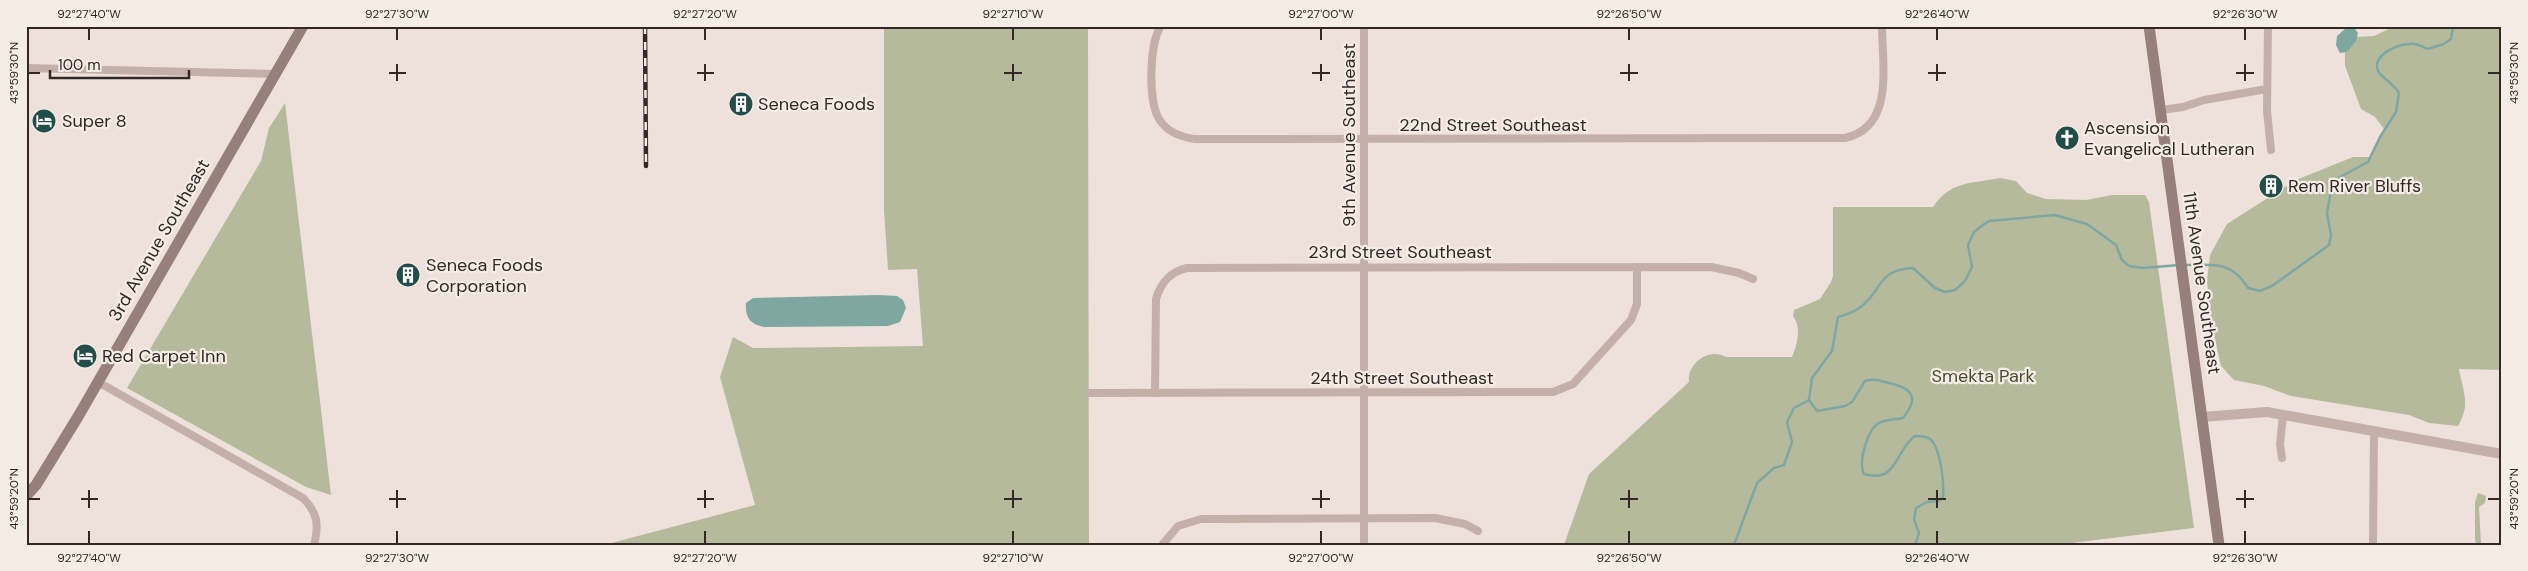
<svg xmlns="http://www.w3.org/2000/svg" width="2528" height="571" viewBox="0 0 2528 571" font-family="'DM Sans',sans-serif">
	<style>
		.green { fill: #b6ba9d }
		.water { fill: #7ea7a1 }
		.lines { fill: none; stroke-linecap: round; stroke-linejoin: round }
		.stream { stroke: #7ea7a1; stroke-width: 2.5 }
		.minor { stroke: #c4b0a9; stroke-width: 8 }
		.tertiary { stroke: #c4b0a9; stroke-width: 10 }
		.secondary { stroke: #977f7a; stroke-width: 11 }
		.rail-casing { stroke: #322927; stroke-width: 4.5 }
		.rail { stroke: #f6ece6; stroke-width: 2.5; stroke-dasharray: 8; stroke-linecap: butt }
		.ticks { fill: none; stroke: #322927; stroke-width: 2 }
		.labels { text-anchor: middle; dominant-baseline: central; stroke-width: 4.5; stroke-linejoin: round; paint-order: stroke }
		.poi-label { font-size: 18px; fill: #322927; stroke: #f6ece6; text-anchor: start }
		.street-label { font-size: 18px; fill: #322927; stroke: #f6ece6 }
		.park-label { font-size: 18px; fill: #474d2f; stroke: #f6ece6 }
		.neatline { fill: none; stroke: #322927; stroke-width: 2 }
		.ticks-label { font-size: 12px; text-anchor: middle; fill: #322927 }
	</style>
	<rect width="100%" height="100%" fill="#eee1db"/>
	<g class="green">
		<path d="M884,26H1088L1089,545H604L755,505L720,377L733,337L753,348L923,346L917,269L888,270L884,210Z"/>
		<path d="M2395,26H2502V370L2459,369C2463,392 2471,404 2458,426L2429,423L2409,415L2291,396L2264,386L2234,380L2221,366L2211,321L2207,281L2210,255L2227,224L2296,180L2353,157H2370L2384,129L2375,117L2361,109L2345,66V47L2353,37L2374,36Z"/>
		<path d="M285,103L331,495L306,487L127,388L261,161L269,128Z"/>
		<path d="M2000,178L2016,181L2027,193L2046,199L2086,200L2112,195H2145L2149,202L2194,528L2055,545H1564L1589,474L1689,382C1687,363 1709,347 1726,357H1792C1797,345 1802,328 1793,316L1794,310L1820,299L1831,282L1833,276V207H1933C1951,180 1972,184 2000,178Z"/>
		<path d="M2478,493L2486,496L2485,503L2479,507L2481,543H2476L2475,539V502Z"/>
	</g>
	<g class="water">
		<path d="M2353,26L2358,33L2356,41L2347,52L2340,53L2336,45L2337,36L2346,28Z"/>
		<path d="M878,295L897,296L903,300L906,308L900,322L888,326L764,327C750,324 745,318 746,303L753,298Z"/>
	</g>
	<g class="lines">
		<g class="stream">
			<path d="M2184,265C2213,265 2231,260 2248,288L2260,291L2272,286L2329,245L2331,235L2327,213L2331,191L2340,177L2368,162L2380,137L2396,112L2399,93C2394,84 2380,76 2378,71C2372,55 2396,45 2409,44C2416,43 2421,46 2427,49L2444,44L2451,39L2453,26"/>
			<path d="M1734,545L1757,483L1774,468L1784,465L1792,442L1787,422L1794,408L1809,400"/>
			<path d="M1915,545L1919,533L1914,519L1916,508L1927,502L1939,501L1943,497C1944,484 1941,448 1930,439C1926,436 1920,436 1915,436C1895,450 1898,484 1864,474C1858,463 1867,433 1876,425C1882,419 1895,420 1903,418C1920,397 1912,388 1889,383C1880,381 1874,378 1865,381L1852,402L1845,406L1817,411L1809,400L1812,378L1832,351L1838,317C1846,315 1856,311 1862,306C1883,289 1877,270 1913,268L1935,288L1945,292L1955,290L1965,281L1972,267L1968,245L1974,232L1983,225L1989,221L2055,215L2087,224L2116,245L2122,260L2129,266L2143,268L2179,265"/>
		</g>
		<g class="minor">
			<path d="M1161,26C1149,43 1148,101 1159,119C1167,132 1180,137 1195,139L1845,138C1895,127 1882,65 1882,26"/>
			<path d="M2268,26L2267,111L2271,150"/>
			<path d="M26,68L276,74"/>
			<path d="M2161,110L2183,107L2204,100L2267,89"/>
			<path d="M98,382L303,498C318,513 319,525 314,545"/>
			<path d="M1090,393L1553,392L1573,384L1631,320L1637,304V267"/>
			<path d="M1155,393L1156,299C1161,282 1170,272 1187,268L1711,267L1739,273L1753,279"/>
			<path d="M2282,458L2280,444L2283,415"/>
			<path d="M1162,545L1178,526L1201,519L1435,518L1465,524L1478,531"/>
			<path d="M1364,545V26"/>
			<path d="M2373,545L2374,431"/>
		</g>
		<path class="tertiary" d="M2202,417L2267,412L2502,454"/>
		<g class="secondary">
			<path d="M2149,26L2219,545"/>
			<path d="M26,496L36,485L79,415L303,26"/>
		</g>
		<defs>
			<path id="rail" d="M645,26L646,166"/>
		</defs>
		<use href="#rail" class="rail-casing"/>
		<use href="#rail" class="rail"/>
	</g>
	<path class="ticks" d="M89,28V40M397,28V40M705,28V40M1013,28V40M1321,28V40M1629,28V40M1937,28V40M2245,28V40M397,64V81M705,64V81M1013,64V81M1321,64V81M1629,64V81M1937,64V81M2245,64V81M28,73H40M389,73H406M697,73H714M1004,73H1022M1312,73H1330M1620,73H1638M1928,73H1946M2236,73H2254M2488,73H2500M89,490V508M397,490V508M705,490V508M1013,490V508M1321,490V508M1629,490V508M1937,490V508M2245,490V508M28,499H40M81,499H98M389,499H406M697,499H714M1004,499H1022M1312,499H1330M1620,499H1638M1928,499H1946M2236,499H2254M2488,499H2500M89,531V544M397,531V544M705,531V544M1013,531V544M1321,531V544M1629,531V544M1937,531V544M2245,531V544"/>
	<defs>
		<symbol id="building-disc" viewBox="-11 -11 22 22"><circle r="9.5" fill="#234d48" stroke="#f6ece6"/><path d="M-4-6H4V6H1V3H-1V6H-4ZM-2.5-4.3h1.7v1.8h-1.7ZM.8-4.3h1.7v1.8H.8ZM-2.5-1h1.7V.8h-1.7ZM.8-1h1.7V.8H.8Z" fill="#fff"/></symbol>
		<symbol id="hotel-disc" viewBox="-11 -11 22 22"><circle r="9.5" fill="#234d48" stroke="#f6ece6"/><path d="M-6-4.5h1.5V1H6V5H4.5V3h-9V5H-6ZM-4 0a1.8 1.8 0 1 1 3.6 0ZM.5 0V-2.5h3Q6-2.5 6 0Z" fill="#fff"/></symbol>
		<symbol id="church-disc" viewBox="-11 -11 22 22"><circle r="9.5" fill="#234d48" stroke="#f6ece6"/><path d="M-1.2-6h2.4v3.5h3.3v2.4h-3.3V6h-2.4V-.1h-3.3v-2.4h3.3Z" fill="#fff"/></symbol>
	</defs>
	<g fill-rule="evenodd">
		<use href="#building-disc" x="727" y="90" width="28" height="28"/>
		<use href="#hotel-disc" x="30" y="107" width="28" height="28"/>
		<use href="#church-disc" x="2053" y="124" width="28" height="28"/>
		<use href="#building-disc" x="2257" y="172" width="28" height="28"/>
		<use href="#building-disc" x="394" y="261" width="28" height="28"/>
		<use href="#hotel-disc" x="71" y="342" width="28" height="28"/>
	</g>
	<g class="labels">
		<g class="poi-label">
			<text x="758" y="104">Seneca Foods</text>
			<text x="62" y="121">Super 8</text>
			<text x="2084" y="128">Ascension<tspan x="2084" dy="21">Evangelical Lutheran</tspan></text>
			<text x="2288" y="186">Rem River Bluffs</text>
			<text x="426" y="265">Seneca Foods<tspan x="426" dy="21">Corporation</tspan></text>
			<text x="102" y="356">Red Carpet Inn</text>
		</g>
		<g class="street-label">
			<text x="1493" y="125">22nd Street Southeast</text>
			<text transform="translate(1349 135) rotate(-90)">9th Avenue Southeast</text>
			<text transform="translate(159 240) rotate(-60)">3rd Avenue Southeast</text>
			<text x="1400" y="252">23rd Street Southeast</text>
			<text transform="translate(2202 283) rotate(82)">11th Avenue Southeast</text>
			<text x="1402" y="378">24th Street Southeast</text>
		</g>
		<g class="park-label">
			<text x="1983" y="376">Smekta Park</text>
		</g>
	</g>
	<rect width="2528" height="571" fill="none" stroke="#f6ece6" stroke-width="55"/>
	<path d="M50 70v8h139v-8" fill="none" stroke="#322927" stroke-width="2.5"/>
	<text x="58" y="70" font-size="15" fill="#322927" stroke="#f6ece6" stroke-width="4" paint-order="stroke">100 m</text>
	<rect x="28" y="28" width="2472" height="516" class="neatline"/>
	<g class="ticks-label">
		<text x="89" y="18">92°27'40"W</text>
		<text x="397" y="18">92°27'30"W</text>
		<text x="705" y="18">92°27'20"W</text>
		<text x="1013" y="18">92°27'10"W</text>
		<text x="1321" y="18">92°27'00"W</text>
		<text x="1629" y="18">92°26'50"W</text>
		<text x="1937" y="18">92°26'40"W</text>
		<text x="2245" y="18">92°26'30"W</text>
		<text transform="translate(14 73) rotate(-90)" y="4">43°59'30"N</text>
		<text transform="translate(2514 73) rotate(-90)" y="4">43°59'30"N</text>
		<text transform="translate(14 499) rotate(-90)" y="4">43°59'20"N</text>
		<text transform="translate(2514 499) rotate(-90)" y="4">43°59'20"N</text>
		<text x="89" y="562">92°27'40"W</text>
		<text x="397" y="562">92°27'30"W</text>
		<text x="705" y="562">92°27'20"W</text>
		<text x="1013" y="562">92°27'10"W</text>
		<text x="1321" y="562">92°27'00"W</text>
		<text x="1629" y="562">92°26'50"W</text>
		<text x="1937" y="562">92°26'40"W</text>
		<text x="2245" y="562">92°26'30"W</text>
	</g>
</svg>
